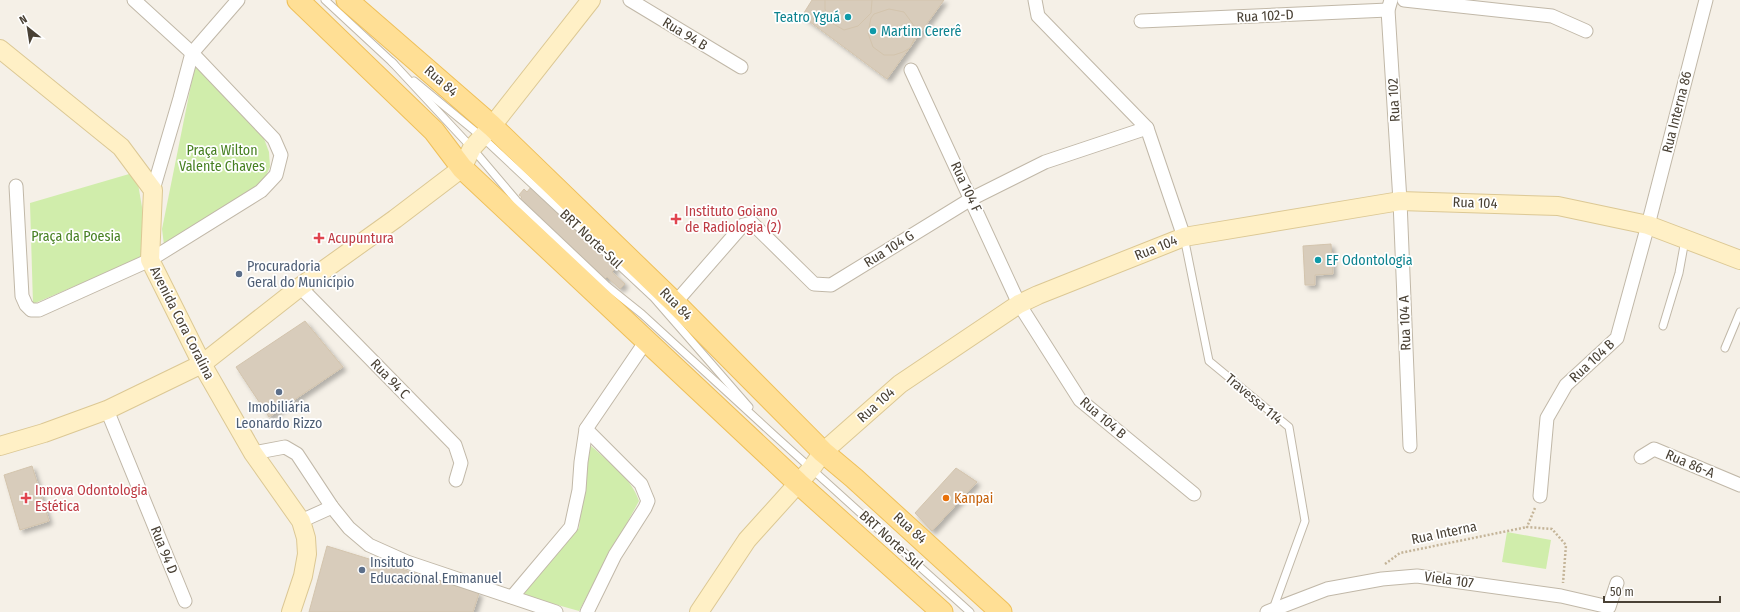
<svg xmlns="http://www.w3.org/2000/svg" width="1740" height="612" viewBox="0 0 1740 612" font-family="'Fira Sans Condensed',sans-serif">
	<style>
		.green { fill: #d0edab }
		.building { fill: #d8ccbb; stroke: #d3c4ad; filter: url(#shadow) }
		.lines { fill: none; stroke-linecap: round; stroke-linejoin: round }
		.lane-casing { stroke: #c1b8a8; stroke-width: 9 }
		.street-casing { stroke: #c1b8a8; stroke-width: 15 }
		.secondary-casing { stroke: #dcc894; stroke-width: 20 }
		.primary-casing { stroke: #efc05a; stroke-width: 23 }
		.path { stroke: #c4b498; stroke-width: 2.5; stroke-dasharray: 2 2; stroke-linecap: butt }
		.lane { stroke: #fff; stroke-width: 7 }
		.street { stroke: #fff; stroke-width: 13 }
		.secondary { stroke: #fff0c6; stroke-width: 18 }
		.primary { stroke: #ffdf95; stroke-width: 21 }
		.culture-dot { fill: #0f9aa8; stroke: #fff; stroke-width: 1.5 }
		.health-dot { fill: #e0444e; stroke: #fff; stroke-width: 1.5 }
		.service-dot { fill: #5c6f8a; stroke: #fff; stroke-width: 1.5 }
		.food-dot { fill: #e8710a; stroke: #fff; stroke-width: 1.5 }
		.labels { text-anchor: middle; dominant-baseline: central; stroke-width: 3.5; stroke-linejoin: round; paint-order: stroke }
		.street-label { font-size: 14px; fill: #494135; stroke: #fff }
		.culture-label { font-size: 14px; fill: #0d838f; stroke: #fff; text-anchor: start }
		.park-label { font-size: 14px; fill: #478022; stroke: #fff }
		.health-label { font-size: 14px; fill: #be3a42; stroke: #fff; text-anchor: start }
		.service-label { font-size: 14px; fill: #4e5e75; stroke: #fff; text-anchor: start }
		.food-label { font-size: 14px; fill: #c56008; stroke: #fff; text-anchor: start }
	</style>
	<defs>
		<filter id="shadow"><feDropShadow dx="3.5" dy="3.5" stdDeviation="2" flood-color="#0004"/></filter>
	</defs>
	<rect width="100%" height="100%" fill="#f5f0e7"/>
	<g class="green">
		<path d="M195,65L263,136L269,152L270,167L264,180L252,192L164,245L162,229Z"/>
		<path d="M136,172L150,254L33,304L30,203Z"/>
		<path d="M589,444C607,461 631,477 639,501L579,611L522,595L579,528Z"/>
		<path d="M1507,532L1551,540L1546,569L1502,562Z"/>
	</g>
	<g class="building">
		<path d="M812,0H944L887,79L802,16Z"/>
		<path d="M825,0H872L871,13L858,26L844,30L830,22L825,9Z"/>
		<path d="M889,9L904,12L915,27L916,35L910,48L903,52L894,55H884L873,47L868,33L871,18L874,14Z"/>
		<path d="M531,187L617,267L612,272L625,284L620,289L607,277L604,280L519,200L522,197L519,195L524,189L527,192Z"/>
		<path d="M1331,244L1333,274L1315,275V285H1305L1303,246Z"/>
		<path d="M305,321L343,367L269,417L236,367Z"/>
		<path d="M32,466L49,521L20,530L4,475Z"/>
		<path d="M956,468L977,482L932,531L915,513Z"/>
		<path d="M327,546L479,593L473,612H309Z"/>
	</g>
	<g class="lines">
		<defs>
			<g id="lane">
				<path d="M325,0L394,64"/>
				<path d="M392,62L472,148L517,201L607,286L642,314L774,435L970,612"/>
				<path d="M414,81L482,137L654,298L749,407"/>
				<path d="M1184,237L1209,361L1289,427L1305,521L1273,609"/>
				<path d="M1663,326L1679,273L1685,240"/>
				<path d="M1725,348L1740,312"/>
			</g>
			<g id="street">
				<path d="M630,0L741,67"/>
				<path d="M1035,0L1038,16L1147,128L1184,237"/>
				<path d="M1391,0L1388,10L1400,201L1410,446"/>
				<path d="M1404,0L1552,16L1586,31"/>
				<path d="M1141,21L1388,10"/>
				<path d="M911,70L1019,304L1080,400L1194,494"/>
				<path d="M16,186L22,296L26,305L31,310H39L150,260L261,191L276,175L281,155L274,139L192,53L134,0"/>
				<path d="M153,190L180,98L192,53L238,0"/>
				<path d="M300,287L455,445L461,463L456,480"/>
				<path d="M675,303L743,225L752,223L814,284L831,285L971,199L1045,162L1147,128"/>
				<path d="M107,410L185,601"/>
				<path d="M586,429L641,484L648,501L645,508L615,555L587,612"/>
				<path d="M253,453L285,447L297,454L332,507L349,528L369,545L407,562L556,612"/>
				<path d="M1641,457L1654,449L1740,485"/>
				<path d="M1540,496L1547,418L1566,385L1617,338L1648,225L1706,0"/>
				<path d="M301,521L332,507"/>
				<path d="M512,597L571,527L579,490L581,462L586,429L646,341"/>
				<path d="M1267,612L1327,589L1382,579L1417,576L1561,596L1609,607L1617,583"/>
			</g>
			<g id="secondary">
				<path d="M0,49L121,147L153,190L150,260L202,364L253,453L301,521L306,538L307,554L303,576L291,612"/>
				<path d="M0,446L44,433L107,410L202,364L300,287L395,219L462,168L472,148L492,126L591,0"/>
				<path d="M699,612L747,540L811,469L823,452L900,384L1019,304L1038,295L1184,237L1400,201L1558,206L1648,225L1740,260"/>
			</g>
			<g id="primary">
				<path d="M298,0L434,131L462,168L798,483L942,612"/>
				<path d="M347,0L492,126L675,303L823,452L854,478L1001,612"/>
			</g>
		</defs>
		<use href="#lane" class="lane-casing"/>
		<use href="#street" class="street-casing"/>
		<use href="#secondary" class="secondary-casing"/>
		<use href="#primary" class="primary-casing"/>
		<g class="path">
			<path d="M1535,508L1527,527L1552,529L1566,545L1563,583"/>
			<path d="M1385,564L1400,553L1527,527"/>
		</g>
		<use href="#lane" class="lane"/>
		<use href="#street" class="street"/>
		<use href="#secondary" class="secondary"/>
		<use href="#primary" class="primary"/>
	</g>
	<g class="culture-dot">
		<circle cx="848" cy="17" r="4"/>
		<circle cx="873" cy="31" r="4"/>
		<circle cx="1318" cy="260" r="4"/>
	</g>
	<g class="health-dot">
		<path d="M674 213h4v4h4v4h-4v4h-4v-4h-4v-4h4z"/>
		<path d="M317 232h4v4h4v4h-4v4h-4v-4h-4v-4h4z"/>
		<path d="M24 492h4v4h4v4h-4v4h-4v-4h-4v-4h4z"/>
	</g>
	<g class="service-dot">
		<circle cx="239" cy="274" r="4"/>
		<circle cx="279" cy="392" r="4"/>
		<circle cx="362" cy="570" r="4"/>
	</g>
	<circle class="food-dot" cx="946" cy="498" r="4"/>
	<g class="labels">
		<g class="street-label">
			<text transform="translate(1265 16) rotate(-3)">Rua 102-D</text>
			<text transform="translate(685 34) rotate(31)">Rua 94 B</text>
			<text transform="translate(441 81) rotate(41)">Rua 84</text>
			<text transform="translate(1394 100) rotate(-93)">Rua 102</text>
			<text transform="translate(1677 112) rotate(-76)">Rua Interna 86</text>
			<text transform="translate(966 187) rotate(65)">Rua 104 F</text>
			<text transform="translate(1475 203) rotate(2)">Rua 104</text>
			<text transform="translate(591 239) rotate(43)">BRT Norte-Sul</text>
			<text transform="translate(1156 248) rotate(-22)">Rua 104</text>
			<text transform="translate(889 249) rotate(-32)">Rua 104 G</text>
			<text transform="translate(676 304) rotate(45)">Rua 84</text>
			<text transform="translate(182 323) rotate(63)">Avenida Cora Coralina</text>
			<text transform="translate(1405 323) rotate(-92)">Rua 104 A</text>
			<text transform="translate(1592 361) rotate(-43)">Rua 104 B</text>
			<text transform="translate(390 379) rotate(46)">Rua 94 C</text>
			<text transform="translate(1254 399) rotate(40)">Travessa 114</text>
			<text transform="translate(876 405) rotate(-42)">Rua 104</text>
			<text transform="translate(1103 418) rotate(41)">Rua 104 B</text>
			<text transform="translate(1690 464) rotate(23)">Rua 86-A</text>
			<text transform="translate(910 528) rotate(42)">Rua 84</text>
			<text transform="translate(1444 533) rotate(-12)">Rua Interna</text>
			<text transform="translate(891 540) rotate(42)">BRT Norte-Sul</text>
			<text transform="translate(164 550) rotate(68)">Rua 94 D</text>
			<text transform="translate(1449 580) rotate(8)">Viela 107</text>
		</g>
		<g class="culture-label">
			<text x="840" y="17" text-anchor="end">Teatro Yguá</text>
			<text x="881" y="31">Martim Cererê</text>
			<text x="1326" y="260">EF Odontologia</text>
		</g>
		<g class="park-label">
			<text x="222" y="150">Praça Wilton<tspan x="222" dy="16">Valente Chaves</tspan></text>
			<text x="76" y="236">Praça da Poesia</text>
		</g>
		<g class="health-label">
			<text x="685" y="211">Instituto Goiano<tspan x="685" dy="16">de Radiologia (2)</tspan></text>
			<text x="328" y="238">Acupuntura</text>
			<text x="35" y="490">Innova Odontologia<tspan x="35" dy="16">Estética</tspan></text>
		</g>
		<g class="service-label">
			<text x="247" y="266">Procuradoria<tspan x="247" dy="16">Geral do Município</tspan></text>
			<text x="279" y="407" text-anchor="middle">Imobiliária<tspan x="279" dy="16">Leonardo Rizzo</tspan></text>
			<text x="370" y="562">Insituto<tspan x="370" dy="16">Educacional Emmanuel</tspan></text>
		</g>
		<g class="food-label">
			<text x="954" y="498">Kanpai</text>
		</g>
	</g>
	<g transform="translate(28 28) rotate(330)" stroke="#ffffff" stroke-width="3" paint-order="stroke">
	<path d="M0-3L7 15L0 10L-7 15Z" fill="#494135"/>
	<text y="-6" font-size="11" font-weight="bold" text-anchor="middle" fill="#494135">N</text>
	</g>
	<path d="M1604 596v6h116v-6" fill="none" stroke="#494135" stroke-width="2"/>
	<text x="1610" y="596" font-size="12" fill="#494135" stroke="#ffffff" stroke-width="3" paint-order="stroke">50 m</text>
</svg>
